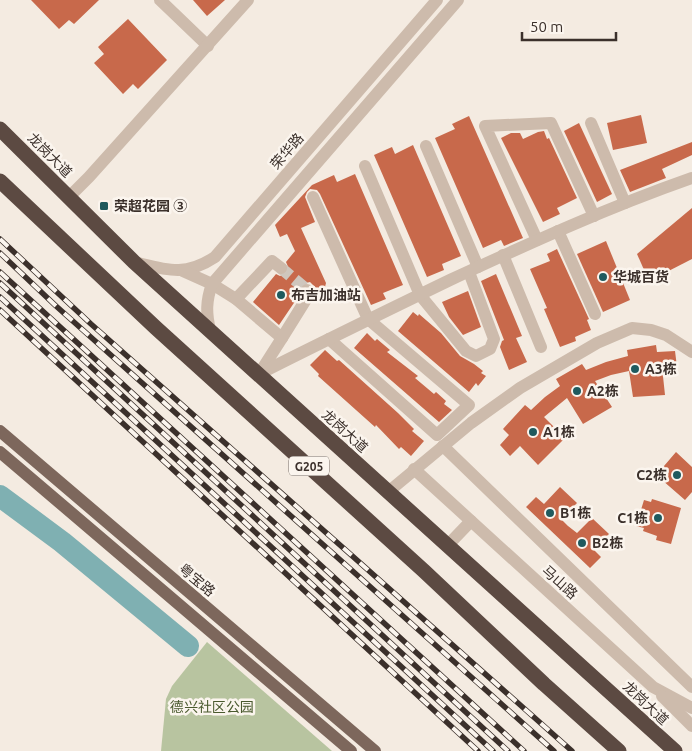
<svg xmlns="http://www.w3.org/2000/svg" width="692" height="751" viewBox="0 0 692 751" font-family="Ubuntu,'Noto Sans SC',sans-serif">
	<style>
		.green { fill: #b8c4a0 }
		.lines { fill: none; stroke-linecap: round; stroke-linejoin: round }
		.river { stroke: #7fb0b2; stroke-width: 22 }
		.building { fill: #c8694b }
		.minor-tunnel { stroke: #cfc6bd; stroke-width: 12; stroke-dasharray: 12 6; stroke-linecap: butt }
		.minor { stroke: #cdbbac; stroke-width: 12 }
		.major { stroke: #7d675c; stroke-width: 12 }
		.highway { stroke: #5c4a42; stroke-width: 15 }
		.rail-casing { stroke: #3b302b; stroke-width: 5.5 }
		.rail { stroke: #fbf5ee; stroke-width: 4; stroke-dasharray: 11; stroke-linecap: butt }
		.poi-dot { fill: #1f5a5e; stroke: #fbf5ee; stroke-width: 2 }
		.labels { text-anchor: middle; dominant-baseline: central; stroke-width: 5; stroke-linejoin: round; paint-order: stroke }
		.shield { fill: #fbf5ee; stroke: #756b66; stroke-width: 1 }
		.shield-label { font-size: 12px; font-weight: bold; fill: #3b302b }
		.street-label { font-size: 14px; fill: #3b302b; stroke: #fbf5ee }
		.poi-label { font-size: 14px; font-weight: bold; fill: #3b302b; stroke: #fbf5ee; text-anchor: start }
		.park-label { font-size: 14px; fill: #4a5a2e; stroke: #fbf5ee }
	</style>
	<rect width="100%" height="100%" fill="#f4ebe1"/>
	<path class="green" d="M207,642L332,751H161L166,699L172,686Z"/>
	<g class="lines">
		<path class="river" d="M0,496L62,542L188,646"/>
	</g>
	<g class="building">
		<path d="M31,0H99L74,24L69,20L59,29Z"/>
		<path d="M193,0H225L207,16Z"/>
		<path d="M128,19L167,60L138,89L133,84L123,94L94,63L104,54L98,47Z"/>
		<path d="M641,115L647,143L613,150L607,123Z"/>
		<path d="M469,116L523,238L504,246L501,240L483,248L435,138L455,129L452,124Z"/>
		<path d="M579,123L612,194L597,202L564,131Z"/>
		<path d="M544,131L547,139L549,138L577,198L557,208L560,214L543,222L501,138L511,133H520L523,139L538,132Z"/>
		<path d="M692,142V155L662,169L666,178L630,192L620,170Z"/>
		<path d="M413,145L461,256L442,264L444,270L427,277L374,155L392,147L395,154Z"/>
		<path d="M355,174L403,285L383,293L386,299L371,305L320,194L317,190L310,189L307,192L305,197L315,222L301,228L326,283L325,287L318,290L310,282L302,284L299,288L300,294L279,325L253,302L276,274L280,276L287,273L289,269L286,262L295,251L287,234L280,237L275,225L312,185L334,175L337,182Z"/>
		<path d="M692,208V259L649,281L637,254Z"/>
		<path d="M606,241L630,300L603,312L577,254Z"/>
		<path d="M557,249L589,319L587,320L591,330L575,337L576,341L560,347L544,309L547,308L530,269L550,261L547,254Z"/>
		<path d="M496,274L522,336L516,338L527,362L509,370L500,347L502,341L504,340L481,281Z"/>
		<path d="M468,291L481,327L463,335L449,317L442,302Z"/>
		<path d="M413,312L418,316L419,314L441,333L460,356L474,364L483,371L481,373L486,376L478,386L476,383L469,392L398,331Z"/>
		<path d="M367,333L375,341L377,339L390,350L387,352L418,376L415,378L434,394L436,392L446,401L444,404L452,410L439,422L354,348Z"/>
		<path d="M656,345L657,352L675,351L677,367H662L665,395L633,397L629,371L611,375L595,381L612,407L583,424L567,398L544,417L565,438L538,465L520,446L510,456L500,445L509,435L503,429L525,405L531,410L545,397L560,386L556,379L582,364L586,370L606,362L628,356L627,350Z"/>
		<path d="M325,350L337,361L339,360L398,413L414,429L412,431L424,441L411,456L401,447L399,449L376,425L375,427L318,376L319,374L310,365Z"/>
		<path d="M676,452L692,467V492L685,500L662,480L664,478L658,473Z"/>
		<path d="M560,487L577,503L561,519L568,526L577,533L592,518L609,534L593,549L601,557L590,568L526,507L536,497L544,504Z"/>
		<path d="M652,499L681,508L671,544L656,540L657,536L643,531L644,528L636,526L644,500L651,502Z"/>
	</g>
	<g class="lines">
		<path class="minor-tunnel" d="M281,268L307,290"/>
		<g class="minor">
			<path d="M160,0L208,46"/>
			<path d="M591,123L625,203"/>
			<path d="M426,146L478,267"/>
			<path d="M365,166L420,295L466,351L476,356L490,349L494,339L469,272"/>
			<path d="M69,197L89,177L248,0"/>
			<path d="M313,197L368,319L469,405L437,435L329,339"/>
			<path d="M558,231L595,314"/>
			<path d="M537,240L485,126L551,123L594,216"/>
			<path d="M503,255L541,347"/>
			<path d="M134,262C167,270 185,277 215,257L437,0"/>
			<path d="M183,271L212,284L236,299L282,338L259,374"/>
			<path d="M236,299L272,261L281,268"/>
			<path d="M210,330C206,313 206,301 212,284L458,0"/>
			<path d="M282,338L310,293L307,290"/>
			<path d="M259,374C322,342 386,311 450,280C530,243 609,207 692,178"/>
			<path d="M443,446L692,687"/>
			<path d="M414,469L653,687L692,708"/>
			<path d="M388,492L471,423L520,388L597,343L632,328L651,330L666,335L692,352"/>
			<path d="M447,546L471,521"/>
			<path d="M662,696L692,726"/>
		</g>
		<g class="major">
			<path d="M0,431L375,751"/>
			<path d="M0,452L351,751"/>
		</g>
		<g class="highway">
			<path d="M0,129L134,262L675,751"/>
			<path d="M0,181L156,328L424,571L544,684L619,751"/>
		</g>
		<defs>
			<g id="rail">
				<path d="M0,239L91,324L572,751"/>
				<path d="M0,253L56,306L554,751"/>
				<path d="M0,272L524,751"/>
				<path d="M0,283L508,751"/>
				<path d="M0,297L493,751"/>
				<path d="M0,310L478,751"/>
			</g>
		</defs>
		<use href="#rail" class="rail-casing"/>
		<use href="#rail" class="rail"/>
	</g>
	<g class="poi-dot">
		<rect x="99" y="201" width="10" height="10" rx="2.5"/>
		<circle cx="603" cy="277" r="5"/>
		<circle cx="281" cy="295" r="5"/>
		<circle cx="635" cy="369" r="5"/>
		<circle cx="577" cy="391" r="5"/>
		<circle cx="533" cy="432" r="5"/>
		<circle cx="677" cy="475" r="5"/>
		<circle cx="550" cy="513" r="5"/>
		<circle cx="658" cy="518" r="5"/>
		<circle cx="582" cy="543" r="5"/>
	</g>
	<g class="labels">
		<rect class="shield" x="289" y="456.5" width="40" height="19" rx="4"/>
		<g class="shield-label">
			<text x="309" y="466">G205</text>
		</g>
		<g class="street-label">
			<text transform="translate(287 151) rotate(-49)">荣华路</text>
			<text transform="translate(50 155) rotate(45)">龙岗大道</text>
			<text transform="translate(345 431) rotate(42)">龙岗大道</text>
			<text transform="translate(197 580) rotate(40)">粤宝路</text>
			<text transform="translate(560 582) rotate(42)">马山路</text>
			<text transform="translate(646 703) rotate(43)">龙岗大道</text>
		</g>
		<g class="poi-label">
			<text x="114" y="206">荣超花园 ③</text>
			<text x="613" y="277">华城百货</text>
			<text x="291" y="295">布吉加油站</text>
			<text x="645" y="369">A3栋</text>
			<text x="587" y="391">A2栋</text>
			<text x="543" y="432">A1栋</text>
			<text x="667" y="475" text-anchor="end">C2栋</text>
			<text x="560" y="513">B1栋</text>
			<text x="648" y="518" text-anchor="end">C1栋</text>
			<text x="592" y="543">B2栋</text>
		</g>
		<g class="park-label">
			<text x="212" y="707">德兴社区公园</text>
		</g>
	</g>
	<path d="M522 32v8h94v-8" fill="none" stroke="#3b302b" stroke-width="2.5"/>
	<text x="530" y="32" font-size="15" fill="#3b302b" stroke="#fbf5ee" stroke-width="4" paint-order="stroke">50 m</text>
</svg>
